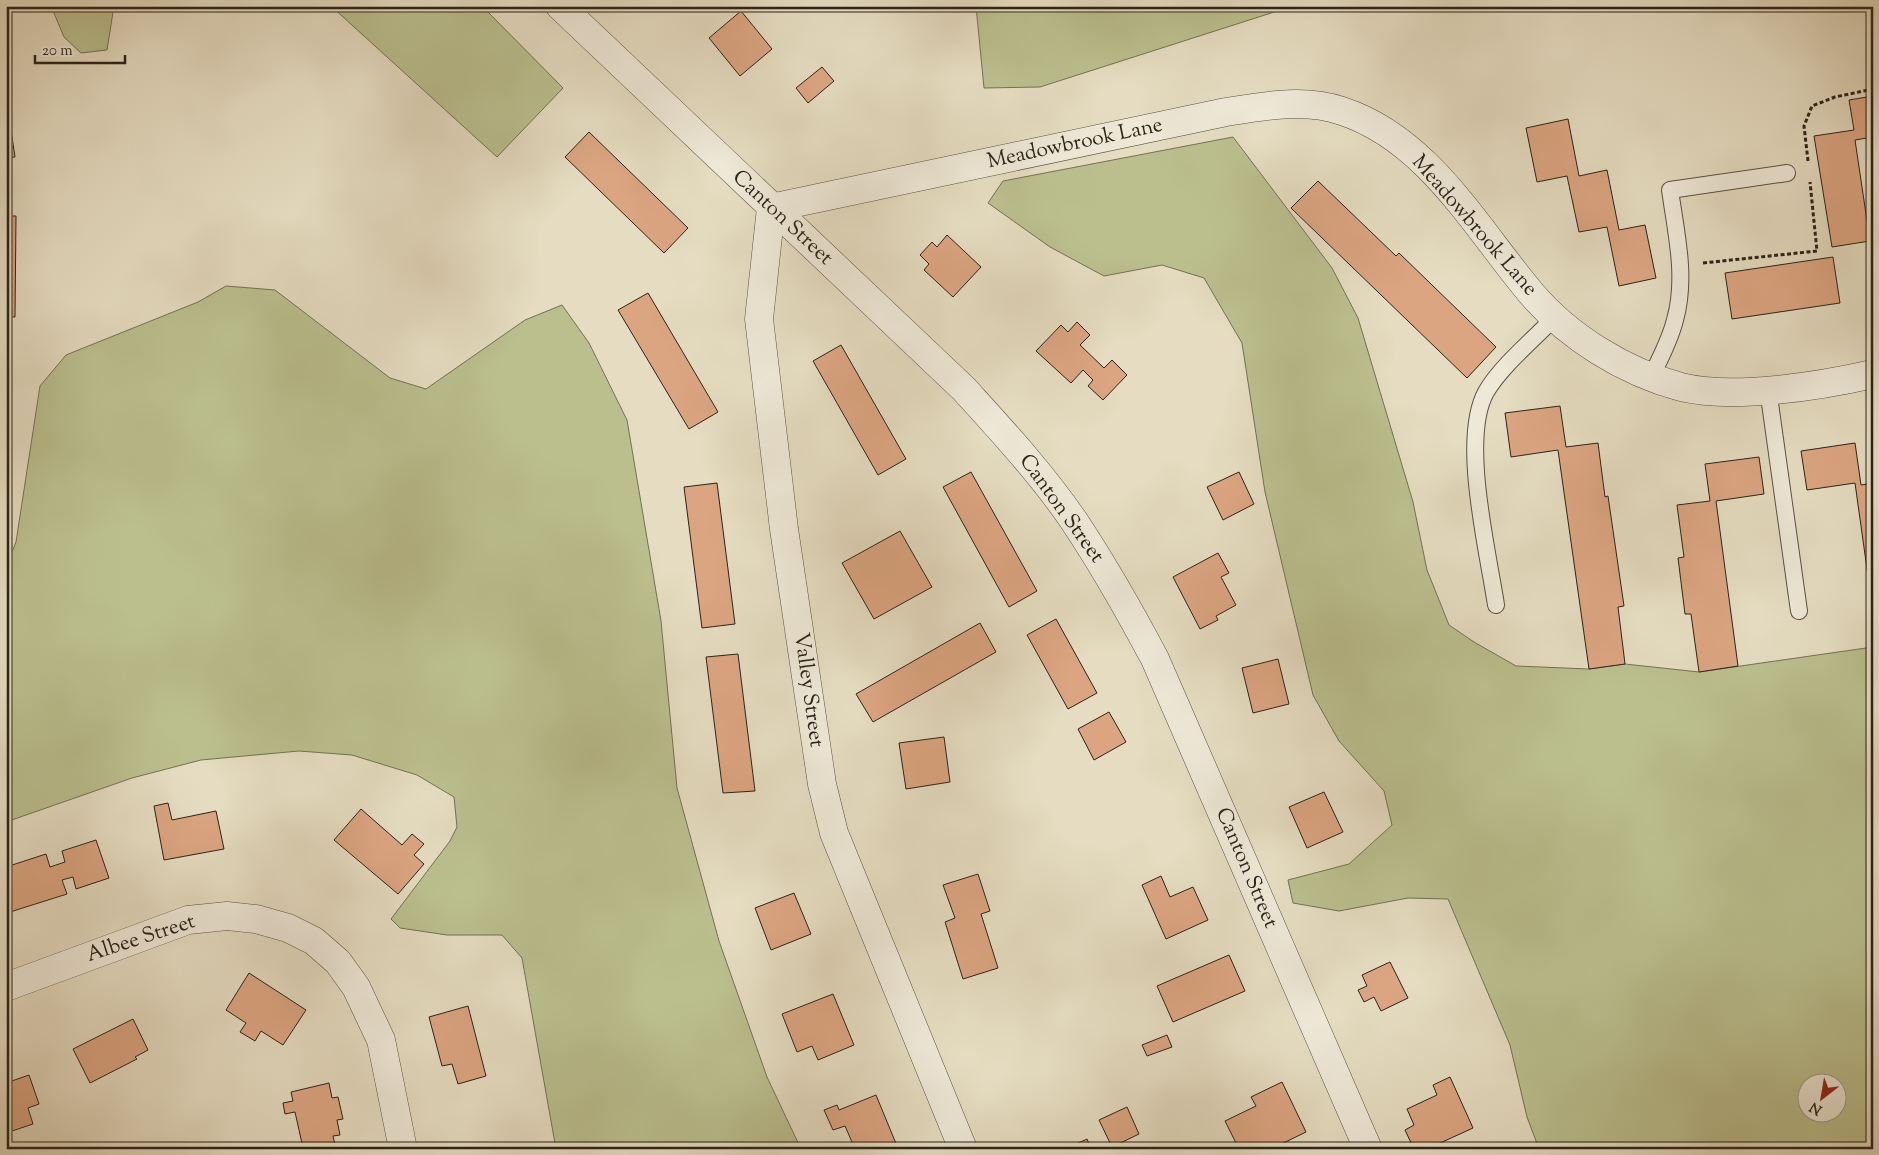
<svg xmlns="http://www.w3.org/2000/svg" width="1879" height="1155" viewBox="0 0 1879 1155" font-family="'Sorts Mill Goudy',serif">
	<style>
		.green { fill: #bbbf8e; stroke: #737154; fill-rule: evenodd }
		.building { fill: #dba581; stroke: #2b2319 }
		.lines { fill: none; stroke-linecap: round; stroke-linejoin: round }
		.service-casing { stroke: #5a5143; stroke-width: 18 }
		.minor-casing { stroke: #5a5143; stroke-width: 29 }
		.tertiary-casing { stroke: #5a5143; stroke-width: 29 }
		.path { stroke: #2b2319; stroke-width: 3; stroke-dasharray: 4 2.5; stroke-linecap: butt }
		.service { stroke: #eee8d7; stroke-width: 16 }
		.minor { stroke: #eee8d7; stroke-width: 28 }
		.tertiary { stroke: #eee8d7; stroke-width: 28 }
		.labels { text-anchor: middle; dominant-baseline: central; stroke-width: 4.5; stroke-linejoin: round; paint-order: stroke }
		.street-label { font-size: 21px; fill: #2b2319; stroke: #eee8d7 }
	</style>
	<rect width="100%" height="100%" fill="#e5dcc1"/>
	<filter id="stains"><feTurbulence type="fractalNoise" baseFrequency=".004" numOctaves="4"/><feColorMatrix values="0 0 0 0 .2 0 0 0 0 .09 0 0 0 0 .02 0 0 0 .5 -.17"/></filter>
	<radialGradient id="worn" r=".72"><stop offset=".6" stop-color="#630" stop-opacity="0"/><stop offset="1" stop-color="#630" stop-opacity=".3"/></radialGradient>
	<g class="green">
		<path d="M51,6H114L107,50L81,53L64,37Z"/>
		<path d="M331,6H482L563,88L497,157Z"/>
		<path d="M976,6H1293L1040,87L984,88Z"/>
		<path d="M1233,137L1332,268L1358,318L1413,502L1427,570L1449,625L1474,642L1516,666L1589,669L1625,664L1699,672L1873,647V1149H1539L1527,1117L1510,1045L1448,899L1408,898L1339,911L1293,903L1288,880L1349,864L1392,825L1384,791L1339,741L1313,695L1265,492L1242,343L1204,278L1162,265L1104,276L1050,247L988,203L1003,181ZM1806,1082H1836V1112H1806Z"/>
		<path d="M226,286L275,290L390,378L426,389L525,320L562,305L589,343L627,420L661,621L677,788L719,941L767,1077L801,1149H556L522,958L502,935H447L400,928L391,919L450,841L457,827L454,797L417,775L352,755L299,751L201,760L132,778L6,822V567L16,542L40,386L66,355L198,302Z"/>
	</g>
	<g class="building">
		<path d="M741,11L772,49L740,76L709,38Z"/>
		<path d="M822,67L834,81L808,103L796,88Z"/>
		<path d="M1873,96V137L1855,140L1870,241L1832,247L1814,136L1854,130L1849,100Z"/>
		<path d="M6,97L15,157L6,158Z"/>
		<path d="M1568,119L1579,176L1607,170L1619,230L1645,225L1656,278L1619,286L1607,227L1579,232L1567,176L1537,182L1526,128Z"/>
		<path d="M589,132L688,228L664,253L565,157Z"/>
		<path d="M1318,181L1396,256L1399,253L1496,347L1467,378L1291,208Z"/>
		<path d="M6,216H16L15,317H6Z"/>
		<path d="M947,235L981,267L953,297L924,270L929,264L920,255L932,242L937,247Z"/>
		<path d="M1833,257L1840,303L1732,319L1725,273Z"/>
		<path d="M648,293L718,412L689,429L618,310Z"/>
		<path d="M1077,322L1090,335L1080,345L1104,368L1112,360L1127,375L1103,400L1088,386L1093,380L1083,370L1071,383L1036,351L1061,325L1068,332Z"/>
		<path d="M841,345L906,459L878,475L813,361Z"/>
		<path d="M1560,406L1566,447L1598,443L1605,497L1608,496L1624,606L1618,607L1625,664L1589,669L1558,450L1511,457L1505,413Z"/>
		<path d="M1855,443L1861,485L1873,483V612L1855,483L1807,490L1801,451Z"/>
		<path d="M1759,457L1764,494L1716,501L1738,666L1699,672L1691,614H1685L1678,558L1684,557L1677,505L1710,501L1705,464Z"/>
		<path d="M971,472L1037,591L1009,607L943,487Z"/>
		<path d="M1239,472L1254,504L1223,520L1207,487Z"/>
		<path d="M717,483L735,624L702,628L684,487Z"/>
		<path d="M900,531L932,587L874,619L842,563Z"/>
		<path d="M1218,553L1229,573L1221,577L1236,605L1216,616L1218,620L1200,629L1173,577Z"/>
		<path d="M1056,619L1097,693L1068,709L1027,635Z"/>
		<path d="M980,623L996,652L873,722L856,694Z"/>
		<path d="M738,654L755,791L723,793L706,657Z"/>
		<path d="M1278,659L1289,704L1253,713L1242,668Z"/>
		<path d="M1109,712L1126,742L1094,760L1078,729Z"/>
		<path d="M944,737L950,782L906,789L899,743Z"/>
		<path d="M1324,792L1343,832L1307,848L1289,807Z"/>
		<path d="M168,803L172,820L216,811L224,849L164,860L154,806Z"/>
		<path d="M361,809L402,845L412,834L424,844L414,855L424,864L398,894L334,840Z"/>
		<path d="M96,840L109,878L76,889L73,877L62,880L67,894L10,912L6,900V867L46,854L50,867L65,862L62,851Z"/>
		<path d="M978,874L990,911L981,914L998,968L963,979L945,922L955,918L943,885Z"/>
		<path d="M1161,876L1170,897L1193,887L1208,920L1166,939L1142,885Z"/>
		<path d="M794,893L811,934L771,950L755,908Z"/>
		<path d="M1229,955L1245,991L1173,1022L1157,986Z"/>
		<path d="M1390,962L1408,998L1381,1011L1374,997L1364,1002L1358,990L1367,986L1362,975Z"/>
		<path d="M249,973L306,1010L283,1045L261,1031L255,1041L240,1032L246,1023L226,1010Z"/>
		<path d="M833,994L854,1045L818,1060L812,1046L797,1052L782,1014Z"/>
		<path d="M468,1006L486,1076L458,1084L452,1064L442,1066L429,1017Z"/>
		<path d="M133,1019L148,1050L135,1057L137,1059L90,1083L73,1049Z"/>
		<path d="M1167,1035L1172,1047L1147,1056L1142,1045Z"/>
		<path d="M29,1075L39,1104L28,1108L33,1124L12,1131L6,1120V1083Z"/>
		<path d="M1450,1077L1473,1128L1427,1149H1414L1405,1130L1414,1125L1407,1109L1437,1095L1433,1085Z"/>
		<path d="M1282,1082L1306,1132L1271,1149H1239L1225,1121L1256,1106L1251,1097Z"/>
		<path d="M329,1083L332,1098L338,1097L343,1119L337,1120L340,1135L333,1136L336,1149H302L303,1148L295,1112L285,1114L283,1103L293,1101L291,1092Z"/>
		<path d="M876,1095L897,1146L891,1149H855L845,1126L833,1130L824,1110L837,1105L839,1110Z"/>
		<path d="M1127,1107L1139,1134L1112,1147L1099,1120Z"/>
		<path d="M1087,1139L1091,1149H1065Z"/>
	</g>
	<g class="lines">
		<defs>
			<g id="service">
				<path d="M1651,377C1660,359 1670,340 1675,320C1687,277 1676,233 1670,190L1787,173"/>
				<path d="M1768,389L1799,611"/>
				<path d="M1496,605C1488,551 1460,439 1486,392C1501,366 1534,339 1555,317"/>
			</g>
			<g id="minor">
				<path d="M6,987L188,920L227,916L256,919L288,928L314,941L338,962L356,987L381,1040L403,1149"/>
				<path d="M963,1149L834,833L822,784L784,529L759,319L771,208L1226,112C1264,106 1305,98 1342,111C1428,139 1476,228 1531,293C1568,337 1625,372 1681,387C1733,400 1820,386 1873,374"/>
			</g>
			<path id="tertiary" d="M560,6L964,389C1002,431 1042,474 1074,521C1104,566 1130,612 1155,659L1368,1149"/>
		</defs>
		<use href="#service" class="service-casing"/>
		<use href="#minor" class="minor-casing"/>
		<use href="#tertiary" class="tertiary-casing"/>
		<g class="path">
			<path d="M1808,161L1804,126L1812,106L1835,97L1873,89"/>
			<path d="M1703,263L1817,251L1810,182"/>
		</g>
		<use href="#service" class="service"/>
		<use href="#minor" class="minor"/>
		<use href="#tertiary" class="tertiary"/>
	</g>
	<g class="labels">
		<g class="street-label">
			<text transform="translate(1075 144) rotate(-12)">Meadowbrook Lane</text>
			<text transform="translate(782 218) rotate(43)">Canton Street</text>
			<text transform="translate(1474 226) rotate(49)">Meadowbrook Lane</text>
			<text transform="translate(1061 509) rotate(54)">Canton Street</text>
			<text transform="translate(808 690) rotate(82)">Valley Street</text>
			<text transform="translate(1246 868) rotate(67)">Canton Street</text>
			<text transform="translate(141 939) rotate(-18)">Albee Street</text>
		</g>
	</g>
	<rect width="1879" height="1155" fill="none" stroke="#e5dcc1" stroke-width="25"/>
	<rect x="8" y="8" width="1864" height="1140" fill="none" stroke="#2b2319" stroke-width="2.5"/>
	<rect x="12" y="12" width="1854" height="1130" fill="none" stroke="#2b2319"/>
	<g transform="translate(1822 1098) rotate(211)"><circle r="24" fill="#eee8d7" stroke="#a0998b"/>
	<path d="M0-4L9 19L0 12L-9 19Z" fill="#8f2418"/>
	<text y="-8" font-size="14" font-weight="bold" text-anchor="middle" fill="#2b2319">N</text>
	</g>
	<path d="M35 55v8h90v-8" fill="none" stroke="#2b2319" stroke-width="2.5"/>
	<text x="42" y="55" font-size="15" fill="#2b2319" stroke="#eee8d7" stroke-width="4" paint-order="stroke">20 m</text>
	<rect width="100%" height="100%" filter="url(#stains)"/>
	<rect width="100%" height="100%" fill="url(#worn)"/>
</svg>
